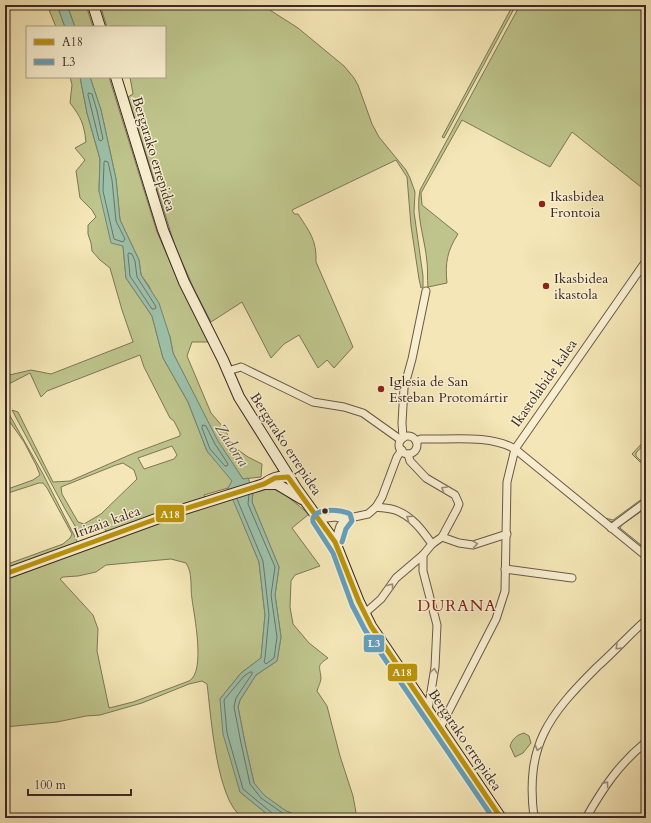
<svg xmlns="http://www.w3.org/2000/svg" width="651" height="823" viewBox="0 0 651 823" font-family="Cardo,serif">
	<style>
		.green { fill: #bec48c; stroke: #7d7657; fill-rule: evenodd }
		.water { fill: #9dc0a8; stroke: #768472 }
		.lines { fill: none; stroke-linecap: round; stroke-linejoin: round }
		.shore { stroke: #6c7465; stroke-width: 1 }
		.street-casing { stroke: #6a5847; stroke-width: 9 }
		.secondary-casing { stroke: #3c2922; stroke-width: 12 }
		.street { stroke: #f8efd0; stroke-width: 7 }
		.secondary { stroke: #f8efd0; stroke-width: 10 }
		.bus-1-casing { stroke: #f8efd0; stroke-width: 8 }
		.bus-2-casing { stroke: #f8efd0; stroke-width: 8 }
		.bus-1 { stroke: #bb930c; stroke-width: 5 }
		.bus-2 { stroke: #649fbb; stroke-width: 5 }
		.oneway { stroke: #9a8c79 }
		.poi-dot { fill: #8f2418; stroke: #f8efd0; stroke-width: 1.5 }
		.bus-dot { fill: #3c2922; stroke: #f8efd0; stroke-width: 1.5 }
		.labels { text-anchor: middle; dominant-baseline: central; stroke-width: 3; stroke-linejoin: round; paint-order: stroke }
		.street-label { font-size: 14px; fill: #3c2922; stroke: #f8efd0 }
		.poi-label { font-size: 14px; fill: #3c2922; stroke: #f8efd0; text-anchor: start }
		.water-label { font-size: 15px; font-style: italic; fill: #544f44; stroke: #f8efd0 }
		.quarter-label { font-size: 16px; letter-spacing: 1px; fill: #7a1f14; stroke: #f8efd0 }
		.line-badge { stroke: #f8efd0; stroke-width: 1.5 }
		.badge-label { font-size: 11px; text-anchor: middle; font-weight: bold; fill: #fff }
	</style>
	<rect width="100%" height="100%" fill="#f4e6b6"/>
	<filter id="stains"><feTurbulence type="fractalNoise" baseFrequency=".005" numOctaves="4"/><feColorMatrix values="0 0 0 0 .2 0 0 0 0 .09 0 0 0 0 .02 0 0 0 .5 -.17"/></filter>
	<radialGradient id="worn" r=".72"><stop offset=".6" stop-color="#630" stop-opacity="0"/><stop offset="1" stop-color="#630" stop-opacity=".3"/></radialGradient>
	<g class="green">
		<path d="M47,5H57L65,27H56Z"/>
		<path d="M67,5H86L93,27H75Z"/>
		<path d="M100,5H262L298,28L344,66L354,78L358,85L372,124L379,137L406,170L410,178L415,192L414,212L423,276V287L421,288L419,279L411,226L407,177L396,160L292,210L294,214H298C309,231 317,240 316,262L353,347L334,368L327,360L318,368L299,335L284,344L271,358L242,302L211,322L194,289L175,246L128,97L133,94L130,77H165V27L112,26L107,27Z"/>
		<path d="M513,5H516L444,138L442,137Z"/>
		<path d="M520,5H646V191L572,132L550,167L462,120L421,193L422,205L458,234C447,251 445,263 447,283L428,287C427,278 428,270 427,262C425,238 415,214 420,190Z"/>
		<path d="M70,77H80L87,113L100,159L99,191L123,246L126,278L152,316L163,358L188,402L207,451L233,481L228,488L204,495L205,498L149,516L107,532L100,524L84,535L78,531L65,509L12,410L18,412L53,482L70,481L134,453L180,436V433L174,421L170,418L144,367L140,355L47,391L41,397L30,373L5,386V376L31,370L51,374L133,342L122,310L110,268L100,260L92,251L91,243L88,234V225L96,217L92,210L80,198L76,171L85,160L75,148L86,142C84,124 81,117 70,103L72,85ZM172,446L177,455L174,459L144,469L138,458ZM123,463L134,470L137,479L101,514L84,524L78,522L62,494L61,487L116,465Z"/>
		<path d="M90,77H109L157,232L177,278L202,327L208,342H192L187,356L211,413L224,428L234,447L248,457L262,464L261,477L243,479L218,442L173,353L170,337L149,286L141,275L139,260L120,220L116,179L101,110Z"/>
		<path d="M5,407L43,474L77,541L76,543L5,570V565L63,544L70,538L72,534L47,488L43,483H39L5,494V490L33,480L40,475L36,465L24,442L5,415Z"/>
		<path d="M646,439V442L636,453V456L646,466V468L632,454Z"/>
		<path d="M271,488L282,492L309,514L292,528L320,566L295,575L291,581L290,607L293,624L309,643L328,658C316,666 320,666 321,678C321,682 318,687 317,691L327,706L340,756L353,796L357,818H299L297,815L286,811L263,795L254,783L245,743L238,707L240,700L256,675L277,661L281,637L275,595L279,567L252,502L253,493Z"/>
		<path d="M646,496V500L617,521L609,522L604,519L605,518L613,520Z"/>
		<path d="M233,499L259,562L265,615L261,658L241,673L220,699L240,792L272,818H243C216,801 211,714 207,684L202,681L189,684L142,703L100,715L86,716L57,722L5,727V580L175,517ZM171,559L186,563C193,573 190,587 192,599C194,615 206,672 189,681L133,702L109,708L97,651L98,629L93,615L60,579L63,577L78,576L96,572L106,565Z"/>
		<path d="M646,504V508L622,525L620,528L646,549V553L617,531V525Z"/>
		<path d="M524,733L529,736L531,743L523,753L515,757L510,746C512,740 516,735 524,733Z"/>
	</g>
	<g class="water">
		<path d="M57,5H67L75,27H65Z"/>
		<path d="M80,77H90L101,110L116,179L120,220L139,260L141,275L159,303L170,337L173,353L218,441L243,479L248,478L253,490L252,502L279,567L275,595L281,637L277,661L256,675L240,700L238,707L245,743L254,783L264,795L286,811L297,815L299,818H272L240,792L223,734L220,699L241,673L261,658L265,615L259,562L228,488L232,481L207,451L188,402L163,358L152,316L126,278L123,246L111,243L99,191L100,159L87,113Z"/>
	</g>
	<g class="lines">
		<g class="shore">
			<path d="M89,93L92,94L97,111L103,139L101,141L99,140L88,95Z"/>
			<path d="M105,161L108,162L112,180L116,221L125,239L123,242L114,239L103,191L104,163Z"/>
			<path d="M129,253L132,254L135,261L137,277L155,305L156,308L154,309H152L130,276L128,255Z"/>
			<path d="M203,425L206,426L215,444L228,464L227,466H225L210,449L202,428Z"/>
			<path d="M237,499L263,561L269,615L265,658L264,662L266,664L274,658L277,637L271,595L275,567L248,504L249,495"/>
			<path d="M274,818L272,813L243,789L227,733L224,700L244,676L250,672H252V674L236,698L234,707L241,743L250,784L261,798L284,814L294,818"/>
		</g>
		<defs>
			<g id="street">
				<path d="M228,371L241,367L313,402L344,407L363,413L401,440"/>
				<circle cx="408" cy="445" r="9"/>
				<path d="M403,438L402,423L404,388L412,359L426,291"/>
				<path d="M416,441L421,439C450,440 489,434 515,449L646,556"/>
				<path d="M376,507C382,508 389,508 395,510C412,516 422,530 432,544"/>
				<path d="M319,519L335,517L345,519L368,514L376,507L382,497L397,457L402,450"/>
				<path d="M611,528L646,502"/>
				<path d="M442,537L459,543L473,545L507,534"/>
				<path d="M335,542L340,526L345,519"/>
				<path d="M423,555V571L437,625L435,667L428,710"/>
				<path d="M505,569L572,578"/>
				<path d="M364,614L381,599L396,578L423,555L432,544L442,537L457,509L459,504L455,495L426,478L410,461L408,454"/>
				<path d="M440,728L496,619L505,591L507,482L515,449L646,261"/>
				<path d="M534,818C525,745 548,716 597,667C614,652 629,635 646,620"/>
				<path d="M586,818C603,788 619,764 646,742"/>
			</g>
			<g id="secondary">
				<path d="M93,5L100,27"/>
				<path d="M116,77L163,230L184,282L223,360L239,397L296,488L335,542L359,602L371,626L501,818"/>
				<path d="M264,484H277L302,499"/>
				<path d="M5,574L178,511L264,484C272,478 278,476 288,477"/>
			</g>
		</defs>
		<use href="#street" class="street-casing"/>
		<use href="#secondary" class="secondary-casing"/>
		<use href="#street" class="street"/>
		<use href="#secondary" class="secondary"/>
		<defs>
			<path id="bus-1" d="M5,574L178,511L264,484L275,478L288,477L335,542L359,602L371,626L501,818"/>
			<path id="bus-2" d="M342,542L346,529L352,521L350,514C342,509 310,507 313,522L333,553L352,605L365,630L493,818"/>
		</defs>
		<use href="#bus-1" class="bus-1-casing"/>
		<use href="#bus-2" class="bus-2-casing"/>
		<use href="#bus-1" class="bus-1"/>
		<use href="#bus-2" class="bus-2"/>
	</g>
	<defs><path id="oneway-chevron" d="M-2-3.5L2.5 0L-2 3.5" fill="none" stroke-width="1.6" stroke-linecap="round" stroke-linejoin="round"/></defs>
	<g class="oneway">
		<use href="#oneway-chevron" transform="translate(444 489) rotate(-149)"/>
		<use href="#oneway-chevron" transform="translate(409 518) rotate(-146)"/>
		<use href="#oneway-chevron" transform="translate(475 544) rotate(-9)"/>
		<use href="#oneway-chevron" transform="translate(391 586) rotate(-54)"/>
		<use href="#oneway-chevron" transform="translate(618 647) rotate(136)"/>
		<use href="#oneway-chevron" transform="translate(434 671) rotate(-82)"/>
		<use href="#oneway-chevron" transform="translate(538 748) rotate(106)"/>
		<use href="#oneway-chevron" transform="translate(606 784) rotate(-54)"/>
	</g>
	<g class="poi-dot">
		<circle cx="542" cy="204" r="4"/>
		<circle cx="546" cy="286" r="4"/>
		<circle cx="381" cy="389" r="4"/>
	</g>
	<circle class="bus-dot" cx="325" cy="511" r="3.5"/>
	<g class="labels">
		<g class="street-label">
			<text transform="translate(154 154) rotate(73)">Bergarako errepidea</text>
			<text transform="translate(544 383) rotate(-55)">Ikastolabide kalea</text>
			<text transform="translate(286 444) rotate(57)">Bergarako errepidea</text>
			<text transform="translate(107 522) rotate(-20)">Irizaia kalea</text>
			<text transform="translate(465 740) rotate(56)">Bergarako errepidea</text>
		</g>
		<g class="poi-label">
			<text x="550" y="196">Ikasbidea<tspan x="550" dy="16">Frontoia</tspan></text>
			<text x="554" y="278">Ikasbidea<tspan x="554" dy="16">ikastola</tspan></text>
			<text x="389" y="381">Iglesia de San<tspan x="389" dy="16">Esteban Protomártir</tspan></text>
		</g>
		<g class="water-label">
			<text transform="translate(232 445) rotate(57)">Zadorra</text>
		</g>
		<g class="quarter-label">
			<text x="457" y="606">DURANA</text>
		</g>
	</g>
	<g class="line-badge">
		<rect x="155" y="504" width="30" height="19" rx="4" fill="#bb930c"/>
		<rect x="363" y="634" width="22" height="19" rx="4" fill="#649fbb"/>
		<rect x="387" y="663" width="31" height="19" rx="4" fill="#bb930c"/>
	</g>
	<g class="badge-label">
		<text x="170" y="518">A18</text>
		<text x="374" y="647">L3</text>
		<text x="402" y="676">A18</text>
	</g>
	<rect width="651" height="823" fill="none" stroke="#f4e6b6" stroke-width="20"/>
	<rect x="6" y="6" width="639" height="811" fill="none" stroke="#3c2922" stroke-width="2"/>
	<rect x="10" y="10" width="631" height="803" fill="none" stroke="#3c2922"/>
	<rect x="26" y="26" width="140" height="52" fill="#f8efd0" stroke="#ada08a"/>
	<rect x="34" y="39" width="20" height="6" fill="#bb930c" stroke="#ada08a"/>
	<text x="62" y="46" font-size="12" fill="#3c2922">A18</text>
	<rect x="34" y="59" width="20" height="6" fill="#649fbb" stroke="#ada08a"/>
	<text x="62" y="66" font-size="12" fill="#3c2922">L3</text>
	<path d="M28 789v6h103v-6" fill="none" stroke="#3c2922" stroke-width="2"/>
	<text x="34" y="789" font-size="12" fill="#3c2922" stroke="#f8efd0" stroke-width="3" paint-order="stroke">100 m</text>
	<rect width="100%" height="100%" filter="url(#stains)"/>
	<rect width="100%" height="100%" fill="url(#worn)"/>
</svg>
